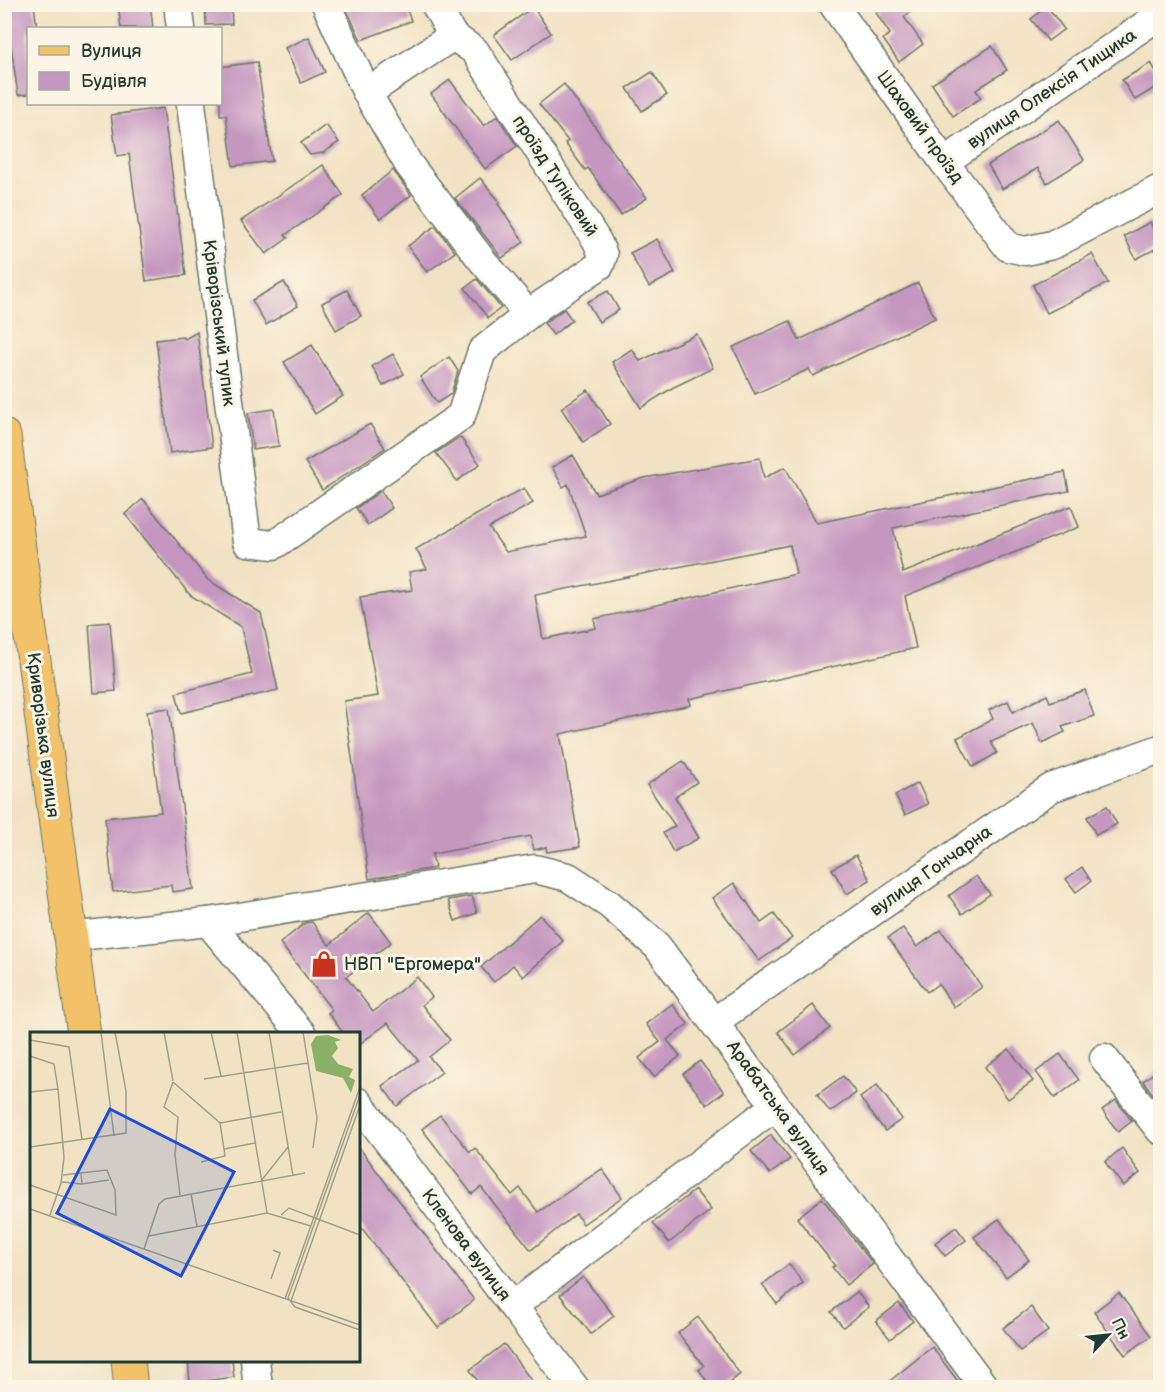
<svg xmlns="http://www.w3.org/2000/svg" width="1165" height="1392" viewBox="0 0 1165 1392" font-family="'Balsamiq Sans',sans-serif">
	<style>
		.building { fill: #c496c0; fill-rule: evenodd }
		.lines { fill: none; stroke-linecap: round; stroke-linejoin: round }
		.minor-casing { stroke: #697766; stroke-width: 31 }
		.major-casing { stroke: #697766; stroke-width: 35 }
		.minor { stroke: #fff; stroke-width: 28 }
		.major { stroke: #f2c26a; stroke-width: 33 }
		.labels { text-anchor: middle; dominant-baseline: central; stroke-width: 6; stroke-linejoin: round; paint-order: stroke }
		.street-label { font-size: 18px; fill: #1f3d34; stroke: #fcf5e5 }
		.poi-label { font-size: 18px; fill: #1f3d34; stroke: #fcf5e5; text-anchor: start }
		.inset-road { fill: none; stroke: #9ea08a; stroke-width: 1.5 }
		.view { fill: #1d4ed8; fill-opacity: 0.15; stroke: #1d4ed8; stroke-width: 3 }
		.inset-edge { fill: none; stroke: #1f3d34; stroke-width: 3 }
	</style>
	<rect width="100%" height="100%" fill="#fcf5e5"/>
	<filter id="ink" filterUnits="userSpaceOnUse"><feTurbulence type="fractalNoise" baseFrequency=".0167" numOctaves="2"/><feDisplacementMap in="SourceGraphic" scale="12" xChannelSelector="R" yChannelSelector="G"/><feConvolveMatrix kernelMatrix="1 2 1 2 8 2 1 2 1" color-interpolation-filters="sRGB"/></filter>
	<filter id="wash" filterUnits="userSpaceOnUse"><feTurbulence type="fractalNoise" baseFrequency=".008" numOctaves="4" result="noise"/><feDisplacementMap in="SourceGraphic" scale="24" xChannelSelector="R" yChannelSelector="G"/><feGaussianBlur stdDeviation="1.35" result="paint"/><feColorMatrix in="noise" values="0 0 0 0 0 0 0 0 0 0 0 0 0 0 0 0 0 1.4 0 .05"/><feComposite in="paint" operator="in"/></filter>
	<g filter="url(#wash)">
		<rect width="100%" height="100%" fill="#f2e2c4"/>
		<g id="blocks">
			<g class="building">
				<path d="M5,4H34L37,28H28V94L18,95Z"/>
				<path d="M118,4H150L153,28H121Z"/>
				<path d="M205,4H231L232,24L206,25Z"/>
				<path d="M344,4H405L411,21L361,40Z"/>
				<path d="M887,4H922L904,17L923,44L899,62L883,39L890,34L876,13Z"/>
				<path d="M1047,6L1064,29L1048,41L1031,19Z"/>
				<path d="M533,7L551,33L512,60L494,35Z"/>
				<path d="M309,37L325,72L301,83L285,48Z"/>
				<path d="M992,46L1007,70L976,90L981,98L953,116L932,84Z"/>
				<path d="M257,62L272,161L233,166L226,115H220V67Z"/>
				<path d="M1151,63L1161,79V84L1135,100L1122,80Z"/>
				<path d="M652,72L667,95L642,111L627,88Z"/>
				<path d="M450,80L484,126L497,116L517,146L485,169L431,94Z"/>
				<path d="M564,84L647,198L621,215L588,168L585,170L565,143L568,141L539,104Z"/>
				<path d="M163,108L186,275L146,281L129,154L117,156L111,115Z"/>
				<path d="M1059,120L1084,160L1047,183L1038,168L1002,189L988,165Z"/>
				<path d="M326,125L339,142L323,153L310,155L301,143Z"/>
				<path d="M323,165L343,195L285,235L288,238L266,254L241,221Z"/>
				<path d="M393,170L411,195L380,219L362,195Z"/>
				<path d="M480,178L500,202L498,204L524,242L502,258L455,198Z"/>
				<path d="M1150,222L1161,246L1136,259L1124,236Z"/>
				<path d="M435,226L455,252L427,272L408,246Z"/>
				<path d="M657,239L675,273L649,287L630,253Z"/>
				<path d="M1092,254L1108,283L1047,313L1033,285Z"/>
				<path d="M477,279L501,308L488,318L465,288Z"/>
				<path d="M284,282L298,306L266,325L252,300Z"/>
				<path d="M918,283L935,318L813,376L809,369L755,394L733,347L790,321L799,340Z"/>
				<path d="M347,290L361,316L336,330L322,303Z"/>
				<path d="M608,291L619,310L599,322L587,302Z"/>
				<path d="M564,309L572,320L553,335L544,323Z"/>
				<path d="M197,332L212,447L170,453L156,340L183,337L185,339Z"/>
				<path d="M697,334L713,368L672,388L641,408L612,362L632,349L640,361Z"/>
				<path d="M312,345L343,396L315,414L284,362Z"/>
				<path d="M393,354L404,374L383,386L372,366Z"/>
				<path d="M449,357L458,371L451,394L437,403L420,377Z"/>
				<path d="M588,390L610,424L583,442L561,408Z"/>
				<path d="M274,409L279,446L253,450L248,413Z"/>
				<path d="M370,424L385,448L322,490L305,462Z"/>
				<path d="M460,437L480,464L457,481L436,453Z"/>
				<path d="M573,455L596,494L644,478L760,458L764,478L785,467L817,523L1065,472L1069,491L893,528L903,573L1071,506L1079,527L905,596L916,648L689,699L691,705L560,734L580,847L547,852L546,847L534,850L531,836L432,854L435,868L369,879L344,701L378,696L360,597L412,590L409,572L427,569L416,549L524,488L533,503L489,528L506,552L586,536L568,484L563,487L552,467ZM790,545L796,574L594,619L596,628L543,639L535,595Z"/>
				<path d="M381,491L392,508L368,525L356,508Z"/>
				<path d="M143,499L208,580L261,613L278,690L181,713L176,693L252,674L241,627L190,595L125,514Z"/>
				<path d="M110,622L116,691L94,693L89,624Z"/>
				<path d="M1085,690L1094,716L1062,727L1065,732L1042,743L1033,723L991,742L997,753L973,767L957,738L993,719L989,710L1008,701L1013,712L1047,695L1050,702Z"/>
				<path d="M169,708L193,889L172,892L171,885L113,892L105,818L161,812L147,711Z"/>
				<path d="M683,761L697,782L675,797L699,838L673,852L663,833L675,826L647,785Z"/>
				<path d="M918,783L928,804L905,815L895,795Z"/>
				<path d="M1107,806L1117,824L1096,835L1087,817Z"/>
				<path d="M856,855L870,880L847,894L832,869Z"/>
				<path d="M1082,867L1091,881L1076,892L1066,879Z"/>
				<path d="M976,876L990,894L962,914L949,896Z"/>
				<path d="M734,883L761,923L774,914L792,938L759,961L712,898Z"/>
				<path d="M472,896L477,913L455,921L448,900Z"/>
				<path d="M369,913L391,942L346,977L373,1012L417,977L432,997L422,1005L450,1040L429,1057L442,1072L397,1106L382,1086L418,1060L388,1023L358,1045V1034H344L328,1013L332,1010L280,943L305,923L312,922L329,945Z"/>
				<path d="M540,915L563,941L523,977L513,965L494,982L481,967Z"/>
				<path d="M903,928L917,947L941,930L982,987L954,1007L938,984L927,992L888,938Z"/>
				<path d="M672,1004L688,1024L667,1040L680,1056L654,1077L639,1058L660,1042L646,1024Z"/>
				<path d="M813,1005L830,1028L795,1055L778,1032Z"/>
				<path d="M1009,1049L1033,1081L1008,1099L985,1067Z"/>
				<path d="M1060,1054L1079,1080L1055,1098L1036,1072Z"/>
				<path d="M700,1061L724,1092L707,1105L683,1074Z"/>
				<path d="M1161,1068V1101L1159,1102L1143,1081Z"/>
				<path d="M843,1076L856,1093L830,1112L817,1095Z"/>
				<path d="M877,1085L902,1119L885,1131L860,1098Z"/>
				<path d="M1116,1100L1132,1121L1118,1132L1102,1110Z"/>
				<path d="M440,1115L470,1152L475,1148L512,1195L520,1188L538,1212L602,1169L622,1197L583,1224L576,1214L531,1250L481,1187L472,1194L422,1129Z"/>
				<path d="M771,1135L790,1159L770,1174L751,1151Z"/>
				<path d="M358,1146L474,1300L438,1328L358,1223Z"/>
				<path d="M1122,1148L1140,1173L1123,1186L1105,1162Z"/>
				<path d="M695,1190L711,1210L669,1243L653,1223Z"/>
				<path d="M822,1198L873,1264L846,1285L832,1267L835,1266L797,1218Z"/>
				<path d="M999,1219L1029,1260L1006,1277L974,1237Z"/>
				<path d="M956,1227L966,1240L945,1256L935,1243Z"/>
				<path d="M789,1264L803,1283L777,1304L762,1285Z"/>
				<path d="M583,1277L614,1316L591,1334L560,1295Z"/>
				<path d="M857,1292L869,1307L843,1327L831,1312Z"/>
				<path d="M1119,1293L1151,1336L1125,1355L1094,1312Z"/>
				<path d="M899,1303L913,1321L890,1339L876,1321Z"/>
				<path d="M1031,1307L1048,1331L1020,1351L1003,1328Z"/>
				<path d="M698,1317L740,1374L723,1388H712L699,1370L704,1366L678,1333Z"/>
				<path d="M504,1344L537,1388H483L470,1370Z"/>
				<path d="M932,1347L963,1388H881Z"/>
				<path d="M188,1360H232L234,1377L190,1383Z"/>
			</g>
		</g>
	</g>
	<g filter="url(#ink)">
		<use href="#blocks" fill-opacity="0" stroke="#697766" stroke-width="1.5"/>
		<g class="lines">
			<defs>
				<g id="minor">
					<path d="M178,4L181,28"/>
					<path d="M326,4L367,93"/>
					<path d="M833,4L944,162L1008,247L1025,251L1052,245L1160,189"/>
					<path d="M453,36L367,93L409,165L482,260L528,314"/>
					<path d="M191,104L247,542L274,545L461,416L482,351L538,307L600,265L603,255L597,241L475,51L453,36L435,4"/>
					<path d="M944,162L1160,15"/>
					<path d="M208,922L302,1034"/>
					<path d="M69,937L208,922L535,869L568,877L609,904L657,946L985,1388"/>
					<path d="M715,1021L1051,788L1160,749"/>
					<path d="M1104,1058L1160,1130"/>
					<path d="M358,1102L575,1388"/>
					<path d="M513,1306L775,1106"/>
					<path d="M255,1360L258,1388"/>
				</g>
				<g id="major">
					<path d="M4,436L84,1034"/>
					<path d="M128,1360L131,1388"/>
				</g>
			</defs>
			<use href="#minor" class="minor-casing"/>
			<use href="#major" class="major-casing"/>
			<use href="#minor" class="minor"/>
			<use href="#major" class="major"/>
		</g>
	</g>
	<defs>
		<symbol id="shop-bare" viewBox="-9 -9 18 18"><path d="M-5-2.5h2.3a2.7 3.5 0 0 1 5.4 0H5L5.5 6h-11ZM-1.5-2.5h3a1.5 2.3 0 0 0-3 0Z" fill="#c8321e" stroke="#fcf5e5" stroke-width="2.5" paint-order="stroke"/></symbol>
	</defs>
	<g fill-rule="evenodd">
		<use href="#shop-bare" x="305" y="945" width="38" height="38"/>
	</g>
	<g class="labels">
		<g class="street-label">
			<text transform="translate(1052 89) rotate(-34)">вулиця Олексія Тищика</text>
			<text transform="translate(920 127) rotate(54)">Шаховий проїзд</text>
			<text transform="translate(555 176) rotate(57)">проїзд Тупіковий</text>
			<text transform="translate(219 323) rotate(83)">Кріворізський тупик</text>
			<text transform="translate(43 735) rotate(83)">Криворізька вулиця</text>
			<text transform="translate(931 871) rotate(-35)">вулиця Гончарна</text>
			<text transform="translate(778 1108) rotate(54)">Арабатська вулиця</text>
			<text transform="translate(466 1245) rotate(53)">Кленова вулиця</text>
		</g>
		<g class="poi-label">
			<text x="344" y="964">НВП "Ергомера"</text>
		</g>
	</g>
	<g transform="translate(30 1032)">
		<rect width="330" height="330" fill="#f2e2c4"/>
		<path d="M298,3L311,8L305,10L308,16L302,24L308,32L323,37L319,45L325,48L321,61L313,46L286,39L281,12L286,4Z" fill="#89b268"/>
		<path class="inset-road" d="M71,0L84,104M134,0L143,49M181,0L191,44M207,0L237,181M239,0L263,144M273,0L287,86L283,116M0,8L39,15L52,108M0,24L24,32L28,57L34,125L31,151L20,183M174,47L278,31M143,50L134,75L148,85L145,123L150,163M143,50L190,91L195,124L171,130M0,60L28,57M330,63L258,266L265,275L330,298M190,91L251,80M0,115L96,101V59L85,0M194,117L225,111M51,142L52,152L79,148M231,149L258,115M32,150L52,152M0,153L86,183L85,158L77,138L33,143M161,162L167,194M0,177L330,293M251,183L259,176L330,203M119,204L237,181L281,194M114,217L129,172L135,167L275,141M241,247L250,221L243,218M255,267L330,55M261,269L330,73"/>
		<path class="view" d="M80,77L204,140L151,244L27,181Z"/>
		<rect width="330" height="330" class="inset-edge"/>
	</g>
	<rect width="1165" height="1392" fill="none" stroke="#fcf5e5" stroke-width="24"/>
	<rect x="27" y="27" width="195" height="78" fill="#fcf5e5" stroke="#a4ab9e" stroke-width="1.5"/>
	<rect x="39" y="46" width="30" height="9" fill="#f2c26a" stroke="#a4ab9e" stroke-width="1.5"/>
	<text x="81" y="57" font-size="18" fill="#1f3d34">Вулиця</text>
	<rect x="39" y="72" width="30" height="18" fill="#c496c0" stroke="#a4ab9e" stroke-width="1.5"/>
	<text x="81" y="87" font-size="18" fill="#1f3d34">Будівля</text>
	<g transform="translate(1108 1335) rotate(63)" stroke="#fcf5e5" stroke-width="4.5" paint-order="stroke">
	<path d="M0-4.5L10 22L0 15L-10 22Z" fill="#1f3d34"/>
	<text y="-9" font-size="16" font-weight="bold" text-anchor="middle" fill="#1f3d34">Пн</text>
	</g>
</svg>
